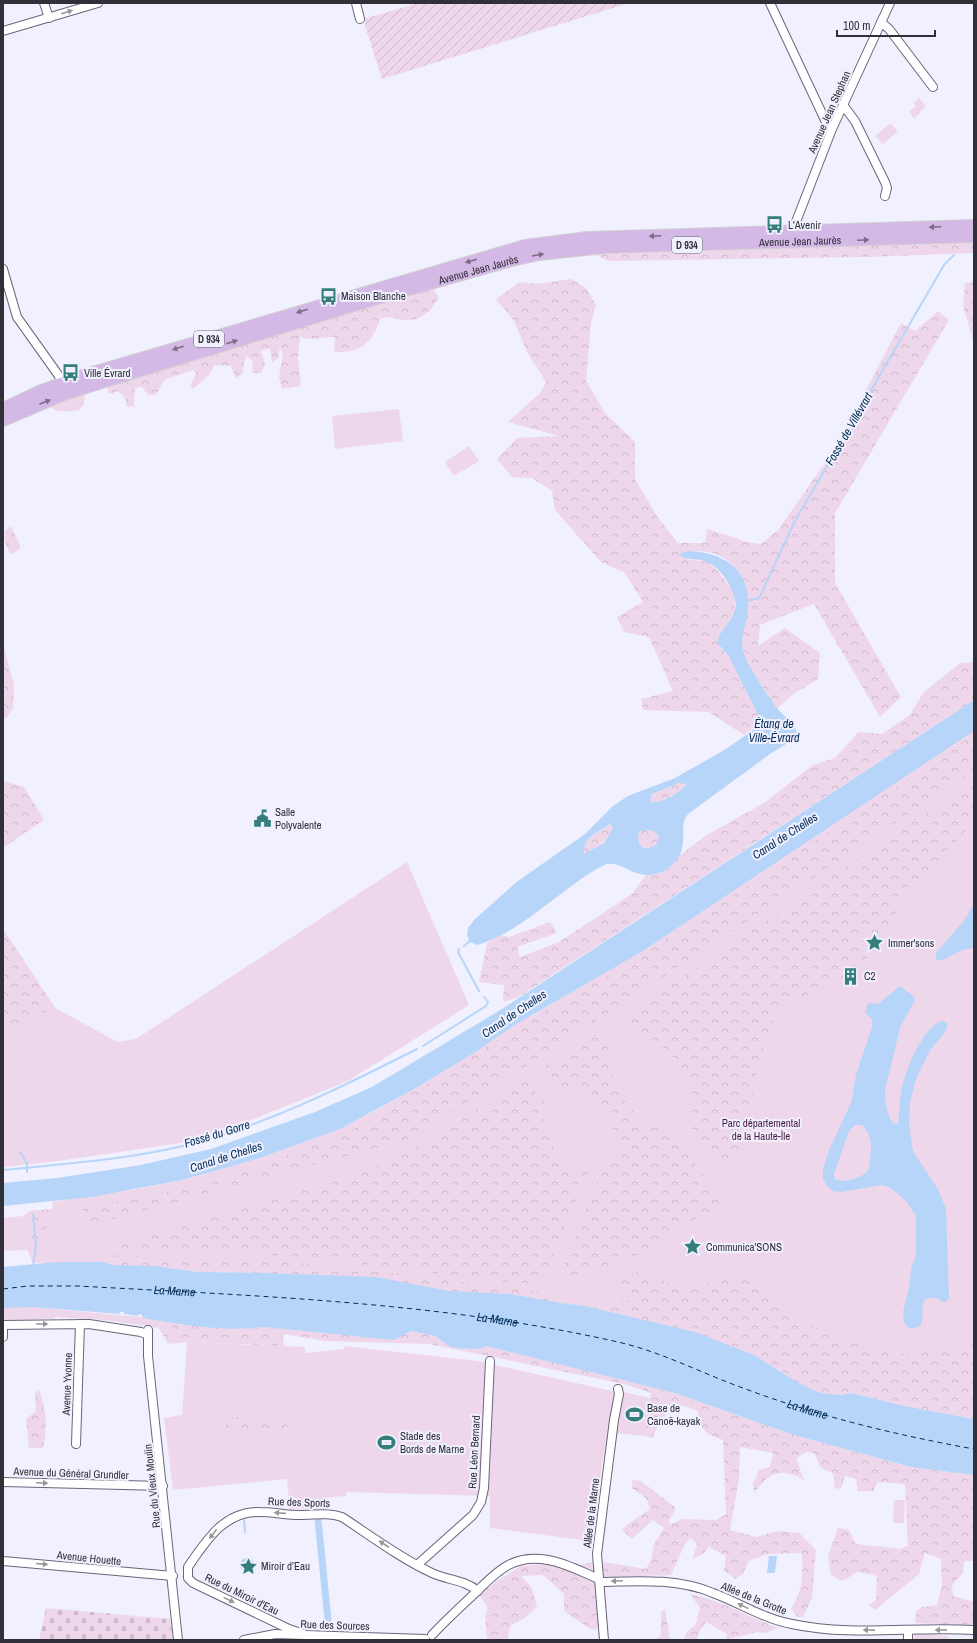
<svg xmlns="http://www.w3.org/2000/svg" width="977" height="1643" viewBox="0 0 977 1643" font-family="'Archivo Narrow',sans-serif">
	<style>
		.green { fill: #efd7eb }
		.forest { fill: url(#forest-crowns) }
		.cemetery { fill: url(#cemetery-stones) }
		.garden { fill: url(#garden-furrows) }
		.water { fill: #b6d5f9; fill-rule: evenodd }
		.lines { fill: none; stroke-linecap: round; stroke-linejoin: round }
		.stream { stroke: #b6d5f9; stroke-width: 2 }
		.canal { stroke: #b6d5f9; stroke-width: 7 }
		.ferry { stroke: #002c57; stroke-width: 1; stroke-dasharray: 5 4; stroke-linecap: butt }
		.minor-casing { stroke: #69667a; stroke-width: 10 }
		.primary-casing { stroke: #d2d1d3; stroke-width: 14 }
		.minor { stroke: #fff; stroke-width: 8 }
		.primary { stroke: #d4b9e6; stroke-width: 12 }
		.oneway { fill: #98979c }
		.oneway2 { fill: #7a6d86 }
		.labels { text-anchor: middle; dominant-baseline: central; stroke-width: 4; stroke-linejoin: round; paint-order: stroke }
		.shield { fill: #f1f0fe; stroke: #6b6973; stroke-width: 1 }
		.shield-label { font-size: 10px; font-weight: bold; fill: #312f38 }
		.street-label { font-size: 11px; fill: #312f38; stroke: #f1f0fe }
		.poi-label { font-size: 11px; fill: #312f38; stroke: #f1f0fe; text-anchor: start }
		.park-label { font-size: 11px; fill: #491c45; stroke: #f1f0fe }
		.water-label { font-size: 12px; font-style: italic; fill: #002c57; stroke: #f1f0fe }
	</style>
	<defs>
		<pattern id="forest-crowns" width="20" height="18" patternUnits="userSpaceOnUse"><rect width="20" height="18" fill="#efd7eb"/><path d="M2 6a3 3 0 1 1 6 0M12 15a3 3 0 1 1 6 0" fill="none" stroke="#cdb9ca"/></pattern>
		<pattern id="cemetery-stones" width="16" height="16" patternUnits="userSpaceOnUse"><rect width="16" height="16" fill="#efd7eb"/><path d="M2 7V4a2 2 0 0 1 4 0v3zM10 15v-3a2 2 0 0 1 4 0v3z" fill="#cdb9ca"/></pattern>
		<pattern id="garden-furrows" width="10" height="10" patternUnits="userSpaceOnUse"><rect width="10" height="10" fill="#efd7eb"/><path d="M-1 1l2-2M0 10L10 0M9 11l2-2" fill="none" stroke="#cdb9ca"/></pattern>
	</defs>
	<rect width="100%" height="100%" fill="#f1f0fe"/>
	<g class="green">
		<path d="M919,98L926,106L914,119L909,112L916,106L913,103Z"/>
		<path d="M890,123L898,131L883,144L875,136Z"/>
		<path d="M85,392L84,404L79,410C70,411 56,414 50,406Z"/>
		<path d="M399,409L403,441L335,449L332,416Z"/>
		<path d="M469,446L479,461L454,476L445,462Z"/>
		<path d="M974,731V1419L644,1320L585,1306L268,1273L113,1265L103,1262L33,1263L27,1250L3,1251V1218L23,1216L30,1211L53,1209L52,1202L138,1189L182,1180L257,1159L340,1129L386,1105L457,1063L513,1026L643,951Z"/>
		<path d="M407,862L469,1005L348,1081L202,1140L58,1161L3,1167V929L55,1008L118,1042L136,1039Z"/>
		<path d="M21,1306L151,1318L160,1321L159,1328L105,1320L55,1317L54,1319L3,1321V1307Z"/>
		<path d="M187,1342L305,1347V1353L344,1349V1346L478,1361L612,1391L615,1393L614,1401L602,1464L593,1538L590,1541L490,1528V1496L346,1492V1496L322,1498L323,1506L290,1510L287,1479L173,1490L164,1418L182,1415Z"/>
		<path d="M623,1392L650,1398L645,1436L616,1433Z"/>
		<path d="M894,1500H905L904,1523H893Z"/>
	</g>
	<g class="forest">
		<path d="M974,239V253L866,257L608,261L597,255L601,250Z"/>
		<path d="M571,279L586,288L596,305L591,323L586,381L605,413L635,442V479L658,518L678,543H705L707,529L747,542L761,544L778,530L836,447L901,323L915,331L938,311L949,320L835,513V583L901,697L880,717L814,604L760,625L758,646L785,628L820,653L818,679L792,695L777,709C767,692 744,664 742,645C741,633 746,623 748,612C750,587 738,561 713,553C705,551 697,551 689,551V560L707,561L718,571L734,592L735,611L729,624L721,633L720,647L728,655L757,713C757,725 754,729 744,735L709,712L643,710L641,699L673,691L649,637L624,632L617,617L643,602L624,572L601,562L555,510L552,491L532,478L512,477L497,459L517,438L559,436L508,422L540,393L546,382L527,352L514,321L496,299L520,282L537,284Z"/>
		<path d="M974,282V343L963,306L965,283Z"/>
		<path d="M433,288L439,297C432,310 421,322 404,320C393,319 392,315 380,319C373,343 360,353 334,352L335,337C321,337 314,341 300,337L298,358L301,386L282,389L279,377L283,353L280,347L278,358L272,362L270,349L261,350L265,364L261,374L252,372L253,362L247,356L244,363L243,373L236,379L231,366L215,365L208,376L193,389L190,386L196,373L193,370L164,380L156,395H148L142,387L135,388L134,406L127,407L125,397L118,391L109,394L107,385Z"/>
		<path d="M11,526L20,545V549L11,554C5,546 4,540 5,531Z"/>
		<path d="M3,644L14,685L13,708L6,719L3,718Z"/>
		<path d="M974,662V700L517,998L503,1002L504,985L479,982L487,943L501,935L509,937L550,922L557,933L517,947L520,957L559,942L632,894L646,875L659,873L673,865L679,856L705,836L764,803L813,765L835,758L859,732L882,734L910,715L923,693L960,663Z"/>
		<path d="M974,735V771L694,957L528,1065L406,1140L91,1225L82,1208L194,1187L224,1179L346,1134L540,1014L626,966Z"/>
		<path d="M3,781L24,787L44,820L3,848Z"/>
		<path d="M974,781V821L928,872L904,890L890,934L853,973L795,1001L776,1014L764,1046L753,1092L747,1136L724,1174L688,1122C689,1114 693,1105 693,1097C693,1078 669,1051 655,1040L644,1041L627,1015Z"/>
		<path d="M679,783H686C680,793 661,804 650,802L652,794Z"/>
		<path d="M612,824L613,827C608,841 598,848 584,854C581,839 600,830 612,824Z"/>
		<path d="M651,830L657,833L659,837L656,845L645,849C638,846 636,837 639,831Z"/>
		<path d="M3,929L55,1008L3,1029Z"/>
		<path d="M599,1034L611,1054C606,1080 629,1106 644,1124L665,1125L725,1202L618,1266L558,1279L602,1169L620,1149L611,1121L589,1089L561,1095L539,1069L572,1053Z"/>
		<path d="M524,1080L547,1104L543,1114L558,1162L570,1171L589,1170L543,1279L539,1284L502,1282L319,1259L241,1253L117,1250L112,1248C203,1218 298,1198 386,1161C435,1140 479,1108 524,1080Z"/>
		<path d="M53,1209L41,1242L36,1244L30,1243L27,1217L30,1211Z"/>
		<path d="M106,1255L255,1260L345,1267L549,1293L561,1303L510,1294L449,1291L376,1277L268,1273L199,1272L154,1266L113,1265L103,1262Z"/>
		<path d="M644,1269L663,1281L684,1288L745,1273L754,1278L803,1323L856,1342L909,1355L940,1351L969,1343H974V1419L905,1406L851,1393L841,1395L820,1393L797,1382L754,1355L695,1332L585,1306L596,1302L632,1300L619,1280Z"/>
		<path d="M160,1321C195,1326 230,1331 265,1327L394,1339L411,1331L435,1336L452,1348L480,1349L486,1346L675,1393L794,1435L911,1467L974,1475V1561H965L962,1574L952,1585L953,1596L974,1602V1625L915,1623L916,1611L922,1607L937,1605L942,1584L941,1559L925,1553L919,1574L875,1610L869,1605L876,1600L877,1576L858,1572L842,1581L831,1575L828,1556L838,1528L849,1530L856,1544L901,1549L908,1546L905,1484L878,1482L873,1491H858L856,1479L845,1476L841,1489L835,1488L833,1473L821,1468L814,1453L807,1452L796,1458L804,1480C780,1467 770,1472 754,1493L753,1484L759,1470L770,1467L773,1453L740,1447L739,1479L730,1530L756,1537L778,1531L799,1533L816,1550L812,1598L803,1617H798L791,1609C803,1591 803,1574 802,1553L768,1554L749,1561L743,1574L735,1579L724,1571L726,1556L709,1547L703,1554L693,1559L697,1543L690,1538L684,1546L671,1575L606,1577L597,1630L590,1629L564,1611V1594L543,1575L521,1576L532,1588L537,1607L525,1618L511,1625L508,1637L509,1640H487L485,1615L488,1607L479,1595L497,1581L521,1566L547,1564L570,1569L587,1563L605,1562L646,1569L651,1560L654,1544L664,1528L653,1520L632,1539L622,1530L628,1524L650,1509L647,1499L632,1488V1480L641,1481L676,1508L669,1521L670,1525L682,1519L716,1520L726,1514L723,1440L708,1434L698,1423V1411L675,1403L659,1424L652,1438L645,1436L651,1393L624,1384L429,1344L325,1341L283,1334L284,1346L187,1342L168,1344L159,1328Z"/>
		<path d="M39,1389C46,1409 48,1428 43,1448H29L26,1419L36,1411L35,1393Z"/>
		<path d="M226,1417L290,1420L287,1428L226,1432Z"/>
		<path d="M690,1594C720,1600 749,1617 778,1628L765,1633L756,1632L726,1640L727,1634L706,1622L699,1632L697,1640H684L687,1632L696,1624L700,1608Z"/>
		<path d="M665,1609L670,1640H654L661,1635V1612Z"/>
		<path d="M914,1634L947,1636L952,1640H914Z"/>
	</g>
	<path class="cemetery" d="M46,1608L170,1619L173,1640H39Z"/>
	<path class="garden" d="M419,3H622L623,5L382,79L363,19Z"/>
	<g class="water">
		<path d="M689,551C726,553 751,570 748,611C746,627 738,640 745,656C749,668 769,697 777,708C783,716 799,726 797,737L770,754L688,814C681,824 684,830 683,840C683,855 673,869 659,873C634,881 625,861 606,864C564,885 522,933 477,945L470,942L467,935L468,928L475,919L518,881L585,834L613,806L628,796L675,778L726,749L753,730L757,722V713L728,655L717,643C719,630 732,623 735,610C739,595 722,568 707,562C700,558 690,561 680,556L681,553ZM679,783L686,784C680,793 661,804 650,802L652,794ZM611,824L613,828L604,843L584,854C582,838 600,830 611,824ZM651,830L657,834L659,837L656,845L645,849C638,846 636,837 640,831Z"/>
		<path d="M974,700V731L643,951L513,1026L477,1051L416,1088L340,1129L257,1159L182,1180L92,1197L3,1206V1183L57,1178L141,1165L211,1149L315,1112L372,1087L502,1009Z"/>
		<path d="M974,904V948L962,950L941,961L936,959V953L963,922Z"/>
		<path d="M900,986L913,996L915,1000L900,1028L885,1090C885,1100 887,1117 894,1124H898C900,1112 899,1100 902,1087C906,1069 923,1027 942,1021L947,1023V1028L943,1035L931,1049L916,1079L910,1103L909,1125L913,1151L939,1191L946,1209L949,1298L946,1302H943C937,1297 933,1297 925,1299C920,1308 925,1317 920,1326L913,1329L907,1327L904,1322L903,1312L908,1292L912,1265L916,1255V1216L906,1201L891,1188L882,1185L841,1192L833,1191L827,1186L823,1179V1169L829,1150L851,1103L856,1075L872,1027V1020L865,1012L868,1003L878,1004ZM855,1125H862C875,1138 871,1154 868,1171C860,1178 845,1184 835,1179L834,1174L849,1131Z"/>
		<path d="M57,1262H103L113,1265L154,1266L199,1272L268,1273L376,1277L449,1291L510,1294L561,1303L585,1306L695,1332L754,1355L797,1382L820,1393L841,1395L851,1393L905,1406L974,1419V1475L911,1467L794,1435L675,1393L486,1346L480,1349L452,1348L435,1336L411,1331L394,1340L265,1327C224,1332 183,1325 143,1318L142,1315L139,1314L138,1316L124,1314V1312H120V1314L32,1307L3,1308V1267Z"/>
		<path d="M769,1556H777L775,1573H767Z"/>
		<circle cx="247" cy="1565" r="7"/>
	</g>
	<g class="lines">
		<g class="stream">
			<path d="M746,601L759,598L795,521L944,265L954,255"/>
			<path d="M464,946L471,940"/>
			<path d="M459,949L458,952L479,991"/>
			<path d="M423,1046L486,1006L488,1002L484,997"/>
			<path d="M20,1152L27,1164V1172"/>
			<path d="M3,1170C71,1163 140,1159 206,1140C280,1118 348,1084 417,1049"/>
			<path d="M33,1214L36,1246L33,1266"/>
			<path d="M244,1518L245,1532"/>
		</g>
		<path class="canal" d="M318,1519L330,1640"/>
		<path class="ferry" id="s1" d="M3,1289L28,1286H78C258,1296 441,1302 618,1342C662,1352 701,1373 743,1388C817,1416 896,1435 974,1449"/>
		<defs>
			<g id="minor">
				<path d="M44,3L49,18"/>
				<path d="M356,3L360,19"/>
				<path d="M770,3L825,120L832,129"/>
				<path d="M881,22L889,29L933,87"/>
				<path d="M3,31L98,3"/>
				<path d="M843,105L855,121L885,182L887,188L885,196"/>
				<path d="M789,234L792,232L832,129L890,3"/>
				<path d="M3,269L17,317L64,383"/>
				<path d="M3,1325L89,1324L141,1332L148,1335"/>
				<path d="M148,1330V1356L178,1640"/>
				<path d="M3,1337V1325"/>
				<path d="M76,1444L80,1324"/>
				<path d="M3,1482L163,1486"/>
				<path d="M3,1561L173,1576"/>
				<path d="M417,1565L473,1515L481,1502L484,1488L490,1361"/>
				<path d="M600,1582C638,1581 677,1578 713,1593C740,1603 764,1619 792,1624C852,1637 914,1626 974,1630"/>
				<path d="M304,1634L289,1629L193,1583L188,1578V1567C206,1541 224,1511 260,1512C273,1512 286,1515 300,1515C315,1515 327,1512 342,1517C371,1536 400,1558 432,1573C447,1580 465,1580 478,1591"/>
				<path d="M432,1635C445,1621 458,1609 472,1596C495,1574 511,1553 548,1560C566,1563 582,1572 599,1579"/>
				<path d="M244,1640L275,1634L425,1639"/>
				<path d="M604,1640L597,1554L614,1420L619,1394L618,1389"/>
				<path d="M908,1640V1630"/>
			</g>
			<g id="primary">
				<path d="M3,409L39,392L79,377L525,246L587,238L974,226"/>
				<path id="s2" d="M3,420L64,394L98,383L367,301L512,260L539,254L605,247L974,236"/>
			</g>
		</defs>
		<use href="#minor" class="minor-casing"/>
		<use href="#primary" class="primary-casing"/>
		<use href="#minor" class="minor"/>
		<use href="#primary" class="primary"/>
	</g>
	<defs><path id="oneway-solid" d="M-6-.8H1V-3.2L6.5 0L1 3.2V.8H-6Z"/></defs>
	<g class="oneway">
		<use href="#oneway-solid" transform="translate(67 12) rotate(-17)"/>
		<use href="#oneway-solid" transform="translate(42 1324)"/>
		<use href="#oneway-solid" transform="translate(42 1483) rotate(2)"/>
		<use href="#oneway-solid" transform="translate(280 1513) rotate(-176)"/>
		<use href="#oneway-solid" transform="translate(213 1534) rotate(127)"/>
		<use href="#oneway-solid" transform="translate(384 1544) rotate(-147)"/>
		<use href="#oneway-solid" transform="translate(42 1564) rotate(5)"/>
		<use href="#oneway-solid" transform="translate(617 1581) rotate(178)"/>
		<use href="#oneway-solid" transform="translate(229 1600) rotate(26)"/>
		<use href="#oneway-solid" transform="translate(743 1606) rotate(-154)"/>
		<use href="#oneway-solid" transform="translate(869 1630) rotate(-179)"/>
		<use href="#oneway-solid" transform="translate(941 1630) rotate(179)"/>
	</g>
	<g class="oneway2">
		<use href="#oneway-solid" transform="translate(935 227) rotate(178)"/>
		<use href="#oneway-solid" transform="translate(655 236) rotate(178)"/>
		<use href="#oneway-solid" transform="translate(863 240) rotate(-2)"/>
		<use href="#oneway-solid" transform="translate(538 255) rotate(-10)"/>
		<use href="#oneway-solid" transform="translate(471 261) rotate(164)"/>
		<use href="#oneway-solid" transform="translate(302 311) rotate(163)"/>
		<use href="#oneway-solid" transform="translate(232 342) rotate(-17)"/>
		<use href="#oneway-solid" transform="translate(178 348) rotate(163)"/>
		<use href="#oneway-solid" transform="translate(45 402) rotate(-23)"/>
	</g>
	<defs>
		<symbol id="bus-bare" viewBox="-9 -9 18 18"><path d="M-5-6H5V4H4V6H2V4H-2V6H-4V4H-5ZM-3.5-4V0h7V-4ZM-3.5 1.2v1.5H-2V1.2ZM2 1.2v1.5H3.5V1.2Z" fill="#357e7c" stroke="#f1f0fe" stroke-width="2.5" paint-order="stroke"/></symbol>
		<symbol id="civic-bare" viewBox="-9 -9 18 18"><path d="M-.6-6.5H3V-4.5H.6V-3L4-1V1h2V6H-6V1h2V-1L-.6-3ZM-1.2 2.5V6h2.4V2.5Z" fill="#357e7c" stroke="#f1f0fe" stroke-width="2.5" paint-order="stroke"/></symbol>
		<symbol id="sight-bare" viewBox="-9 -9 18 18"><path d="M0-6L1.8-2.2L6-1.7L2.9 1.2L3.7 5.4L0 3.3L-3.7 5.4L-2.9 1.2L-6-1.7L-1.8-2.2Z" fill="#357e7c" stroke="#f1f0fe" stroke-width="2.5" paint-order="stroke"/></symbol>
		<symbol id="building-bare" viewBox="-9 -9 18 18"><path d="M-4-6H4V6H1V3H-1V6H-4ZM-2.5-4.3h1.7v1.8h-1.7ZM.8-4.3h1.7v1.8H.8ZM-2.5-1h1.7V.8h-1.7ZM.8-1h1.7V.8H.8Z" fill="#357e7c" stroke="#f1f0fe" stroke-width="2.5" paint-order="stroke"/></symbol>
		<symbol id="stadium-bare" viewBox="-9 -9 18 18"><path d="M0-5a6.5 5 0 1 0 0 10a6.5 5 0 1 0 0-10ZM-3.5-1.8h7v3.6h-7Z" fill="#357e7c" stroke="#f1f0fe" stroke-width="2.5" paint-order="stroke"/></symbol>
	</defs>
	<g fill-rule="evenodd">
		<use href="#bus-bare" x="762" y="212" width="25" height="25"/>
		<use href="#bus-bare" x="316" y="284" width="25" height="25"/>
		<use href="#bus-bare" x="58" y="360" width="25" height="25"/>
		<use href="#civic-bare" x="250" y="806" width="25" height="25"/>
		<use href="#sight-bare" x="862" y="930" width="25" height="25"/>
		<use href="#building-bare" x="838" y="964" width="25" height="25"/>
		<use href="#sight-bare" x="680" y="1234" width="25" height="25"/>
		<use href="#stadium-bare" x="622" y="1402" width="25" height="25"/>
		<use href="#stadium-bare" x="374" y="1430" width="25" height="25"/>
		<use href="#sight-bare" x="236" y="1554" width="25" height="25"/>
	</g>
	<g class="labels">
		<g class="shield">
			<rect x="672" y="237" width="30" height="16" rx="3"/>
			<rect x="194" y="331" width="30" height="16" rx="3"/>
		</g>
		<g class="shield-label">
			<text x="687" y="245">D 934</text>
			<text x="209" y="339">D 934</text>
		</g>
		<g class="street-label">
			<text transform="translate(829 112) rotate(-66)">Avenue Jean Stephan</text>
			<text stroke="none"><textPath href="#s2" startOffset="823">Avenue Jean Jaurès</textPath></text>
			<text stroke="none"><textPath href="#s2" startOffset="499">Avenue Jean Jaurès</textPath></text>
			<text transform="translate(67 1384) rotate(-88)">Avenue Yvonne</text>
			<text transform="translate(474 1452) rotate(-87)">Rue Léon Bernard</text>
			<text transform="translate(71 1473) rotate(2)">Avenue du Général Grundler</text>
			<text transform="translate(152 1486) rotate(-96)">Rue du Vieux Moulin</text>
			<text transform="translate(299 1502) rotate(2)">Rue des Sports</text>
			<text transform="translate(591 1513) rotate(-83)">Allée de la Marne</text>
			<text transform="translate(89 1558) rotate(6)">Avenue Houette</text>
			<text transform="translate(242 1594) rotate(26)">Rue du Miroir d'Eau</text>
			<text transform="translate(754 1598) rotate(22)">Allée de la Grotte</text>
			<text transform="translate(335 1625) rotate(2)">Rue des Sources</text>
		</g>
		<g class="poi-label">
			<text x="788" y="225">L'Avenir</text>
			<text x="341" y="296">Maison Blanche</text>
			<text x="84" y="373">Ville Évrard</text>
			<text x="275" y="812">Salle<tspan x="275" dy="13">Polyvalente</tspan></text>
			<text x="888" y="943">Immer'sons</text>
			<text x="864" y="976">C2</text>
			<text x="706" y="1247">Communica'SONS</text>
			<text x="647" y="1408">Base de<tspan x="647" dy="13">Canoë-kayak</tspan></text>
			<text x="400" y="1436">Stade des<tspan x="400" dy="13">Bords de Marne</tspan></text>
			<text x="261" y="1566">Miroir d’Eau</text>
		</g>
		<g class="park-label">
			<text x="761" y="1123">Parc départemental<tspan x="761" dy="13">de la Haute-Île</tspan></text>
		</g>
		<g class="water-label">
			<text transform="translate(849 429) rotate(-60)">Fossé de Villévrart</text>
			<text x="774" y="724">Étang de<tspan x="774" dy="14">Ville-Évrard</tspan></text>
			<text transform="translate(785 836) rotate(-33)">Canal de Chelles</text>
			<text transform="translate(514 1014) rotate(-34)">Canal de Chelles</text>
			<text transform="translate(217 1134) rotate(-17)">Fossé du Gorre</text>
			<text transform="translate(226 1157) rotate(-18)">Canal de Chelles</text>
			<text stroke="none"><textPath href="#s1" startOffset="172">La Marne</textPath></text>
			<text stroke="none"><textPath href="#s1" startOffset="496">La Marne</textPath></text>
			<text stroke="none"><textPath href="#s1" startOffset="820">La Marne</textPath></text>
		</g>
	</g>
	<rect width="977" height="1643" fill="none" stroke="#312f38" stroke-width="8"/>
	<path d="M837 30v6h98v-6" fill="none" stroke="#312f38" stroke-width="2"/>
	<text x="843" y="30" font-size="12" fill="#312f38" stroke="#f1f0fe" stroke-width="3" paint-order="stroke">100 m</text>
</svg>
